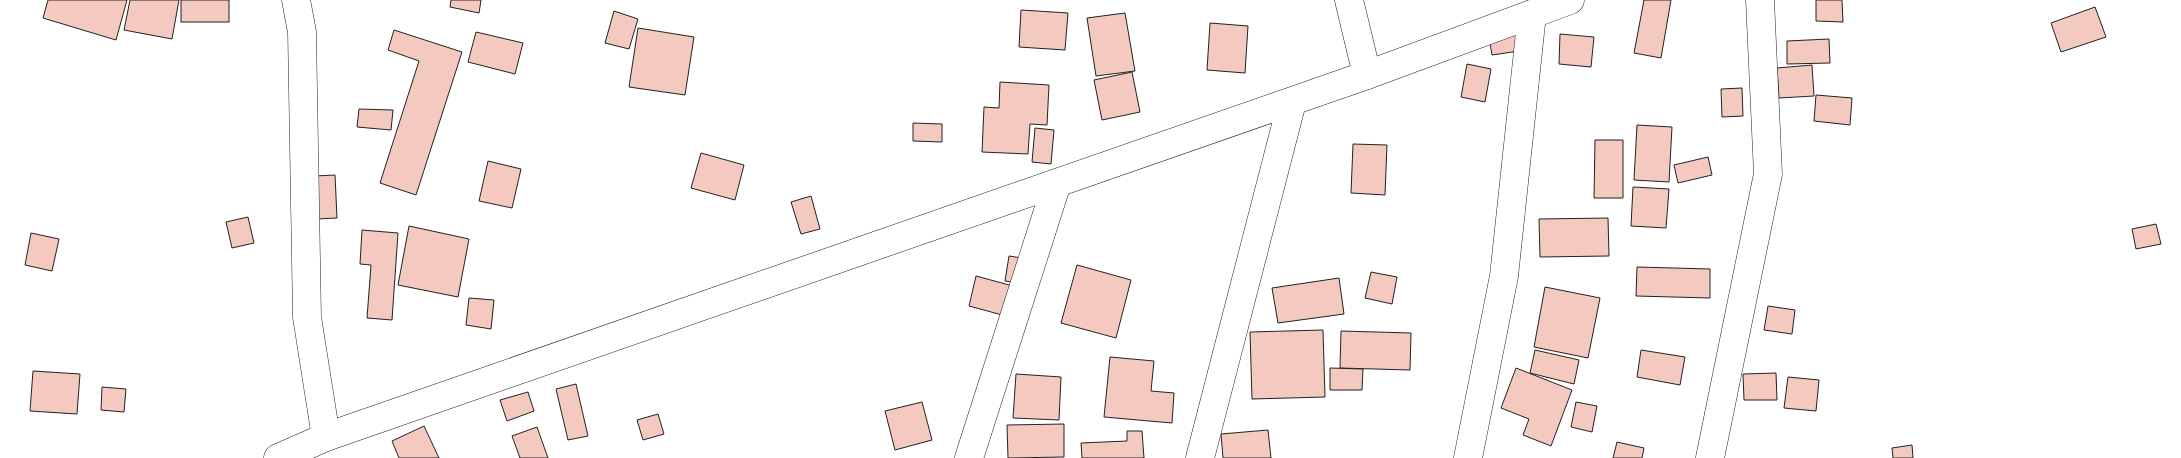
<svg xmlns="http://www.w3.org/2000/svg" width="2181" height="458" viewBox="0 0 2181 458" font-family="Helvetica,sans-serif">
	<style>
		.building { fill: #f3c9c0; stroke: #222 }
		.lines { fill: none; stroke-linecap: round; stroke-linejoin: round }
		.street-casing { stroke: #222; stroke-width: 29 }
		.street { stroke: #fff; stroke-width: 28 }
	</style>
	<rect width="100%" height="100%" fill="#fff"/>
	<g class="building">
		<path d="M48,0H127L116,40L43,18Z"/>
		<path d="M130,0H179L172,39L124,30Z"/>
		<rect x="181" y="0" width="48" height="22"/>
		<path d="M451,0H481L479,13L450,7Z"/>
		<path d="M1644,0H1671L1661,58L1634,53Z"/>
		<path d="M1816,0H1842L1843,22L1816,21Z"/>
		<path d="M2095,7L2106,37L2061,52L2051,23Z"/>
		<path d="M1021,10L1068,13L1065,50L1019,47Z"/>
		<path d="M614,11L638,19L629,49L605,43Z"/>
		<path d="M1125,13L1135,71L1096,76L1087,18Z"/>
		<path d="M1210,23L1248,26L1245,73L1207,70Z"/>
		<path d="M1523,27L1526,50L1492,55L1488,31Z"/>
		<path d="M638,28L694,37L685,95L629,87Z"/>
		<path d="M394,30L462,52L416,195L380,183L419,61L388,50Z"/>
		<path d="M476,32L523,43L515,74L468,62Z"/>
		<path d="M1560,34L1594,37L1591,67L1559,64Z"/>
		<path d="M1829,39L1830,63L1787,64V41Z"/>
		<path d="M1467,64L1491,69L1485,102L1461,97Z"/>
		<path d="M1812,65L1814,96L1779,98L1777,68Z"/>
		<path d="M1132,72L1140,112L1102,120L1094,80Z"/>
		<path d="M1000,82L1049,85L1047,125L1030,124L1028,154L982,152L984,107L999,108Z"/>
		<path d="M1742,88L1743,116L1722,117L1721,89Z"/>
		<path d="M1816,95L1852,98L1850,125L1814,121Z"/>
		<path d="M359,109L393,110L391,130L357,127Z"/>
		<path d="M913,123L942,124V142L913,141Z"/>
		<path d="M1637,125L1672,127L1669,182L1634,180Z"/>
		<path d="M1035,128L1054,130L1051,164L1032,162Z"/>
		<path d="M1595,140H1623V198H1594Z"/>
		<path d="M1353,144L1387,145L1385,195L1351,193Z"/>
		<path d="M701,153L744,165L735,200L691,188Z"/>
		<path d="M1708,157L1712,175L1678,183L1674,165Z"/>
		<path d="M488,161L521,169L512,208L479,201Z"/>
		<path d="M335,175L337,218L317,219L315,176Z"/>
		<path d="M1633,187L1669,189L1666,228L1631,226Z"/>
		<path d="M811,196L820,229L801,234L791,202Z"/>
		<path d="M248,217L254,243L232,248L226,222Z"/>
		<path d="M1608,218L1609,256L1540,257L1539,219Z"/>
		<path d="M2156,224L2161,244L2136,249L2132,229Z"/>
		<path d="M409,226L469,239L458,297L398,285Z"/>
		<path d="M362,230L398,233L392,320L367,318L371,265L360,264Z"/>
		<path d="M31,233L59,239L52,271L25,265Z"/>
		<path d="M1009,256L1028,259L1025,284L1005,281Z"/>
		<path d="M1077,265L1131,280L1116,338L1061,323Z"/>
		<path d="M1637,267L1710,269V298L1636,296Z"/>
		<path d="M1371,272L1397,277L1392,304L1365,298Z"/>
		<path d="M976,276L1024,289L1017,319L969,306Z"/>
		<path d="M1339,278L1344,314L1278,323L1272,288Z"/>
		<path d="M1545,287L1600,298L1588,358L1534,347Z"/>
		<path d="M469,298L494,300L491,329L466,325Z"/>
		<path d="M1768,306L1795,310L1792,334L1764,330Z"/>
		<path d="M1323,330L1325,397L1252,399L1250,332Z"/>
		<path d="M1341,331L1411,333L1410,370L1340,368Z"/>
		<path d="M1535,350L1579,360L1574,384L1530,373Z"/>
		<path d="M1641,350L1685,357L1680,385L1637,377Z"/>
		<path d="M1110,357L1154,361L1151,391L1174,393L1172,423L1104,417Z"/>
		<path d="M1330,368L1363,369L1362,390H1330Z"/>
		<path d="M1516,368L1572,390L1551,446L1523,435L1529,419L1501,408Z"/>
		<path d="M33,371L80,374L77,414L30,411Z"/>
		<path d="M1776,373L1777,400H1744L1743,374Z"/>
		<path d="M1016,374L1061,377L1059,420L1013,418Z"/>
		<path d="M1788,377L1819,380L1816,411L1784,408Z"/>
		<path d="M576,384L588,436L568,440L556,389Z"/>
		<path d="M102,387L126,389L124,412L101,410Z"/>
		<path d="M528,392L534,411L507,421L500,400Z"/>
		<path d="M922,402L932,440L895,450L885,411Z"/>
		<path d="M1576,402L1597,406L1592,432L1571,427Z"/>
		<path d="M658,414L664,434L643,440L637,420Z"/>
		<path d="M1064,424V457L1008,458L1007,425Z"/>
		<path d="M424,426L439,458H399L392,441Z"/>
		<path d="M537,427L548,458H520L512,436Z"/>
		<path d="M1268,430L1271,458H1223L1221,434Z"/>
		<path d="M1127,431H1142L1144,458H1082L1081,443L1127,441Z"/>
		<path d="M1617,442L1644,448L1642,458H1613Z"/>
		<path d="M1912,445L1913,458H1893L1892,448Z"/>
	</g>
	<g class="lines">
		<defs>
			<g id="street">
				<path d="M296,0L302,32L307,317L326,437"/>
				<path d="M1349,0L1367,75"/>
				<path d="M278,458L326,437L1367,75L1570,0"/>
				<path d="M969,458L1057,183"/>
				<path d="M1200,458L1292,102"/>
				<path d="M1468,458L1504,276L1532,14"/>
				<path d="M1710,458L1768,174L1760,0"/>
			</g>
		</defs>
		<use href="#street" class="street-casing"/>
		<use href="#street" class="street"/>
	</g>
</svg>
